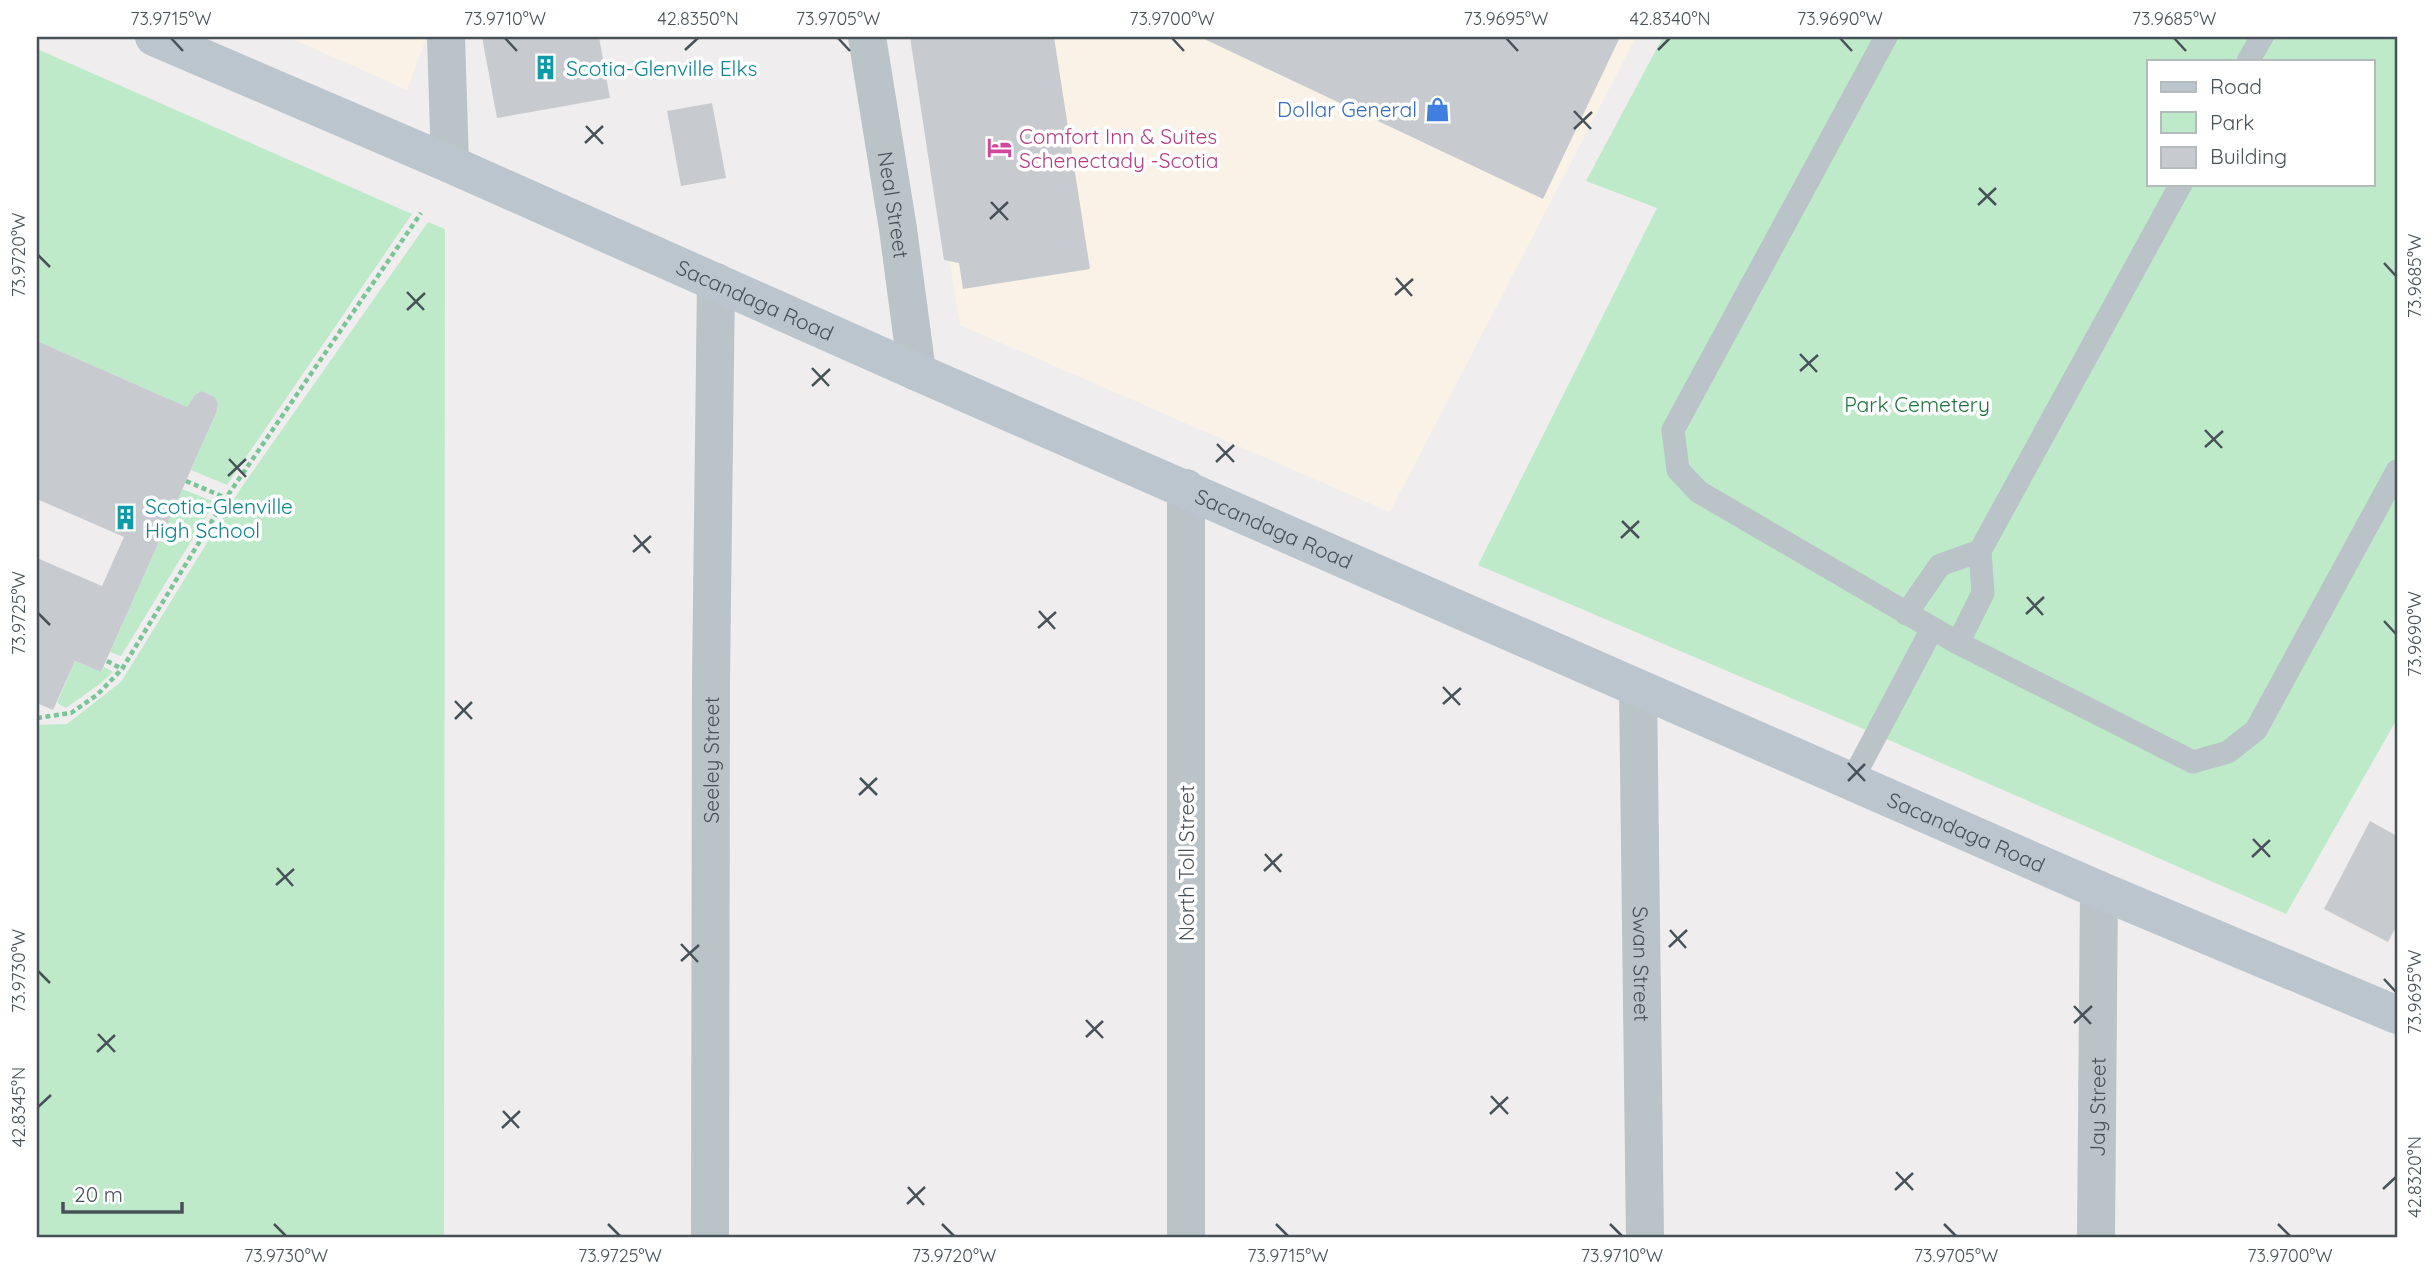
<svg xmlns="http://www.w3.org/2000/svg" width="2434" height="1275" viewBox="0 0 2434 1275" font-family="Quicksand,sans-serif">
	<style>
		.commercial { fill: #faf2e6 }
		.green { fill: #beeaca; fill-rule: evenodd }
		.building { fill: #c7cacf }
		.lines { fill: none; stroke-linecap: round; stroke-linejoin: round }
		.path { stroke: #79c597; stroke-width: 4.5; stroke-dasharray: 5 3.5; stroke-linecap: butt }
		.service { stroke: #b9c3c8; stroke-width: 23 }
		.minor { stroke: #b9c3c8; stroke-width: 38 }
		.secondary { stroke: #bac5cd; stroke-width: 38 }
		.ticks { fill: none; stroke: #475258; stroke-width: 2.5 }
		.labels { text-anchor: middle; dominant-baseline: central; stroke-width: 7; stroke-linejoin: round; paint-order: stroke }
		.culture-label { font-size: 21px; fill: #0d838f; stroke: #fff; text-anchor: start }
		.shop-label { font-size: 21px; fill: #366cbe; stroke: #fff; text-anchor: end }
		.hotel-label { font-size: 21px; fill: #b23c85; stroke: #fff; text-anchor: start }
		.street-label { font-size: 21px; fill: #475258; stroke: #fff }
		.park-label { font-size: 21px; fill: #1e733f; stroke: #fff }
		.neatline { fill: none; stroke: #475258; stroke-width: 2.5 }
		.ticks-label { font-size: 18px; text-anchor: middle; fill: #475258 }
	</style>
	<rect width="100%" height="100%" fill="#efeded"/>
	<g class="commercial">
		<path d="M288,37H426V39L407,90Z"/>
		<path d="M912,37H1636L1390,512L960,325Z"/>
	</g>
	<g class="green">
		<path d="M1663,37H2397V719L2286,914L1866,730L1478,565L1657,208L1586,181ZM2149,61H2373V184H2149Z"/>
		<path d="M37,49L412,214L227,485L191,470L217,411L218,403L215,397L201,391L195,395L187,407L37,341Z"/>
		<path d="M428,222L445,229L444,1238H37V725L67,724L121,682L241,488Z"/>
		<path d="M182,489L215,502L121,656L110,652Z"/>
		<path d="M75,661L101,672L104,667L113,672L101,683L66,708L57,703Z"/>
	</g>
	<g class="building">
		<path d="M482,37H599L610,98L497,118Z"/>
		<path d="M910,37H1054L1090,269L963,289L959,263L944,260Z"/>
		<path d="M1200,37H1620L1543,199Z"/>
		<path d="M712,103L726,178L681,186L667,111Z"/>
		<path d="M37,341L187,407L195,395L201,391L215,397L218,403L217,411L101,672L75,661L53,710L37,703V558L102,586L124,537L37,499Z"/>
		<path d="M2370,821L2397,836V925L2388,942L2324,909Z"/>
	</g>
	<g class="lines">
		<g class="path">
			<path d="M186,481L226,498"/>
			<path d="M107,661L122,669"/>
			<path d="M37,718L71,713L97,695L122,669L226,498L421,213"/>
		</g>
		<g class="service">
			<path d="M1886,37L1673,430L1678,470L1699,492L1958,643L2193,762L2228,752L2256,730L2397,471"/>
			<path d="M2248,61L2262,37"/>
			<path d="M1906,614L1940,565L1980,551"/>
			<path d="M1958,643L1983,593L1980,551L2181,184"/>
			<path d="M1851,782L1932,629"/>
		</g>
		<g class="minor">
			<path d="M446,37L450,164"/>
			<path id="s1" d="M867,37L898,229L917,372"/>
			<path id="s2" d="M1638,689L1645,1238"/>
			<path id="s3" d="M710,1238L711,680L716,282"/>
			<path d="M1186,1238V488"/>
			<path id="s4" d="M2096,1238L2099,890"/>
		</g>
		<path class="secondary" id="s5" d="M154,37L450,164L933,379L2099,890L2397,1015"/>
	</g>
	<path class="ticks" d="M171,38L183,51M505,38L517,51M838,38L850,51M1172,38L1184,51M1506,38L1518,51M1840,38L1852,51M2174,38L2186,51M685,50L698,38M1658,50L1670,38M1574,111L1591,129M586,126L603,144M1574,129L1592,112M585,143L603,126M1979,188L1996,205M991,202L1008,220M1978,205L1996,188M990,219L1008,202M38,255L50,267M2384,263L2396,276M1396,278L1412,296M407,292L424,310M1395,295L1413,279M407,310L425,293M1800,354L1817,372M812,368L829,386M1800,371L1818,355M812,386L830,369M2205,430L2222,448M1217,444L1234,462M2205,447L2223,431M229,459L246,477M1216,462L1234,445M228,476L246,459M1622,521L1639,538M634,535L650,553M1621,538L1639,521M633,552L651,536M2027,597L2043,615M1039,611L1055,629M38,613L50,625M2026,614L2044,597M2384,621L2396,634M1038,628L1056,612M1443,687L1460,705M455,701L472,719M1443,704L1461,688M455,719L472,702M1848,763L1865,781M860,778L877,795M1848,781L1865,764M859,795L877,778M2253,839L2270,857M1265,854L1281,872M2252,857L2270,840M277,868L293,886M1264,871L1282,854M276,885L294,869M1670,930L1686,948M681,944L698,962M1669,947L1687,930M681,961L699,945M38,971L50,983M2384,979L2396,992M2074,1006L2091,1024M1086,1020L1103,1038M2074,1023L2092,1006M98,1034L115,1052M1086,1037L1103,1021M97,1052L115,1035M1491,1096L1508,1114M38,1107L51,1095M503,1111L519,1128M1490,1114L1508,1097M502,1128L520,1111M1896,1172L1913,1190M908,1187L924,1205M2383,1189L2396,1177M1895,1190L1913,1173M907,1204L925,1187M274,1224L286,1236M608,1224L620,1236M942,1224L954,1236M1276,1224L1288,1236M1610,1224L1622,1236M1944,1224L1956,1236M2278,1224L2290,1236"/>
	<defs>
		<symbol id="building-bare" viewBox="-9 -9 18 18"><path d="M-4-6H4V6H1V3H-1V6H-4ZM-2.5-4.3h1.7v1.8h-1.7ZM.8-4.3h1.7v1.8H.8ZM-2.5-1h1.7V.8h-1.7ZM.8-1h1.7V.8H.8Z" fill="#0f9aa8" stroke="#fff" stroke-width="2.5" paint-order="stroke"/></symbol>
		<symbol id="shop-bare" viewBox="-9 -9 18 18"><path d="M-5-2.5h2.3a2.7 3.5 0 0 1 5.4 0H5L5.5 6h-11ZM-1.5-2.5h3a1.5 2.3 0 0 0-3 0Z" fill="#3f7fe0" stroke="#fff" stroke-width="2.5" paint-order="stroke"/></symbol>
		<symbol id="hotel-bare" viewBox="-9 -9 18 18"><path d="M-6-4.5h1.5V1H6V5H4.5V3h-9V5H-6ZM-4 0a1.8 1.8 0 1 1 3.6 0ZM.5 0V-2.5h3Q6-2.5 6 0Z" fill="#d1479c" stroke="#fff" stroke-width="2.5" paint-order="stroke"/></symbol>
	</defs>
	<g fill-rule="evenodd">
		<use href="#building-bare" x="528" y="50" width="35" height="35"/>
		<use href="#shop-bare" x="1420" y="92" width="35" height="35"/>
		<use href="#hotel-bare" x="982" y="130" width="35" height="35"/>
		<use href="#building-bare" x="108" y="500" width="35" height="35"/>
	</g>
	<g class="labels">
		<g class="culture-label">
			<text x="566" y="68">Scotia-Glenville Elks</text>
			<text x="145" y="506">Scotia-Glenville<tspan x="145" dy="24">High School</tspan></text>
		</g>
		<g class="shop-label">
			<text x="1417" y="109">Dollar General</text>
		</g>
		<g class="hotel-label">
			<text x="1019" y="136">Comfort Inn &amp; Suites<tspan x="1019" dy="24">Schenectady -Scotia</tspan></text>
		</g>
		<g class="street-label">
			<text stroke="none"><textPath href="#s1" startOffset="170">Neal Street</textPath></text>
			<text stroke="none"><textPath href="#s5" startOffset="656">Sacandaga Road</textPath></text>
			<text stroke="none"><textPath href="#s5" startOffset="1223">Sacandaga Road</textPath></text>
			<text stroke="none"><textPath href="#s3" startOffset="478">Seeley Street</textPath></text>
			<text stroke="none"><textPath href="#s5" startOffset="1979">Sacandaga Road</textPath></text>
			<text transform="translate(1186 863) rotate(-90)">North Toll Street</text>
			<text stroke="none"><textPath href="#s2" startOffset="275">Swan Street</textPath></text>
			<text stroke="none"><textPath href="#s4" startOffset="131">Jay Street</textPath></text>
		</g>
		<g class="park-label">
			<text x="1917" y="404">Park Cemetery</text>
		</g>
	</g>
	<rect width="2434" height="1275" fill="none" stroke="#ffffff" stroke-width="77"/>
	<rect x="2147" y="60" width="228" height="126" fill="#ffffff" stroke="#b5babc" stroke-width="2"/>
	<rect x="2161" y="82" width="35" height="10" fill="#bac5cd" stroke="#b5babc" stroke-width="2"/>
	<text x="2210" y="94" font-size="21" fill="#475258">Road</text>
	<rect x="2161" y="112" width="35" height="21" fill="#beeaca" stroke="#b5babc" stroke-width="2"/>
	<text x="2210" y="130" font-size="21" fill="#475258">Park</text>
	<rect x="2161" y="147" width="35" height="21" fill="#c7cacf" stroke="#b5babc" stroke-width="2"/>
	<text x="2210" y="164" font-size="21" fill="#475258">Building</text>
	<path d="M63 1202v10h119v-10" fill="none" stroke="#475258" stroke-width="3.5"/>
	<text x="74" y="1202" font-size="21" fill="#475258" stroke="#ffffff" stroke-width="5" paint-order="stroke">20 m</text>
	<rect x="38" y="38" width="2358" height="1198" class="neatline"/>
	<g class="ticks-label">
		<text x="171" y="25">73.9715°W</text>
		<text x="505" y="25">73.9710°W</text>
		<text x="698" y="25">42.8350°N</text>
		<text x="838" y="25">73.9705°W</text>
		<text x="1172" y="25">73.9700°W</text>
		<text x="1506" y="25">73.9695°W</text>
		<text x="1670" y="25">42.8340°N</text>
		<text x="1840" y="25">73.9690°W</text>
		<text x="2174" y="25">73.9685°W</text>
		<text transform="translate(19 255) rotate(-90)" y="6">73.9720°W</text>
		<text transform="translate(2415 276) rotate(-90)" y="6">73.9685°W</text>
		<text transform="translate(19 613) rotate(-90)" y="6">73.9725°W</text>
		<text transform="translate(2415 634) rotate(-90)" y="6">73.9690°W</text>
		<text transform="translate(19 971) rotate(-90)" y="6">73.9730°W</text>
		<text transform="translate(2415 992) rotate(-90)" y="6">73.9695°W</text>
		<text transform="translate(19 1107) rotate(-90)" y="6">42.8345°N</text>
		<text transform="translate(2415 1177) rotate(-90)" y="6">42.8320°N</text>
		<text x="286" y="1262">73.9730°W</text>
		<text x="620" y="1262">73.9725°W</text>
		<text x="954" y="1262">73.9720°W</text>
		<text x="1288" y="1262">73.9715°W</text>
		<text x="1622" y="1262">73.9710°W</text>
		<text x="1956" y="1262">73.9705°W</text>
		<text x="2290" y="1262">73.9700°W</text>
	</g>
</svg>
